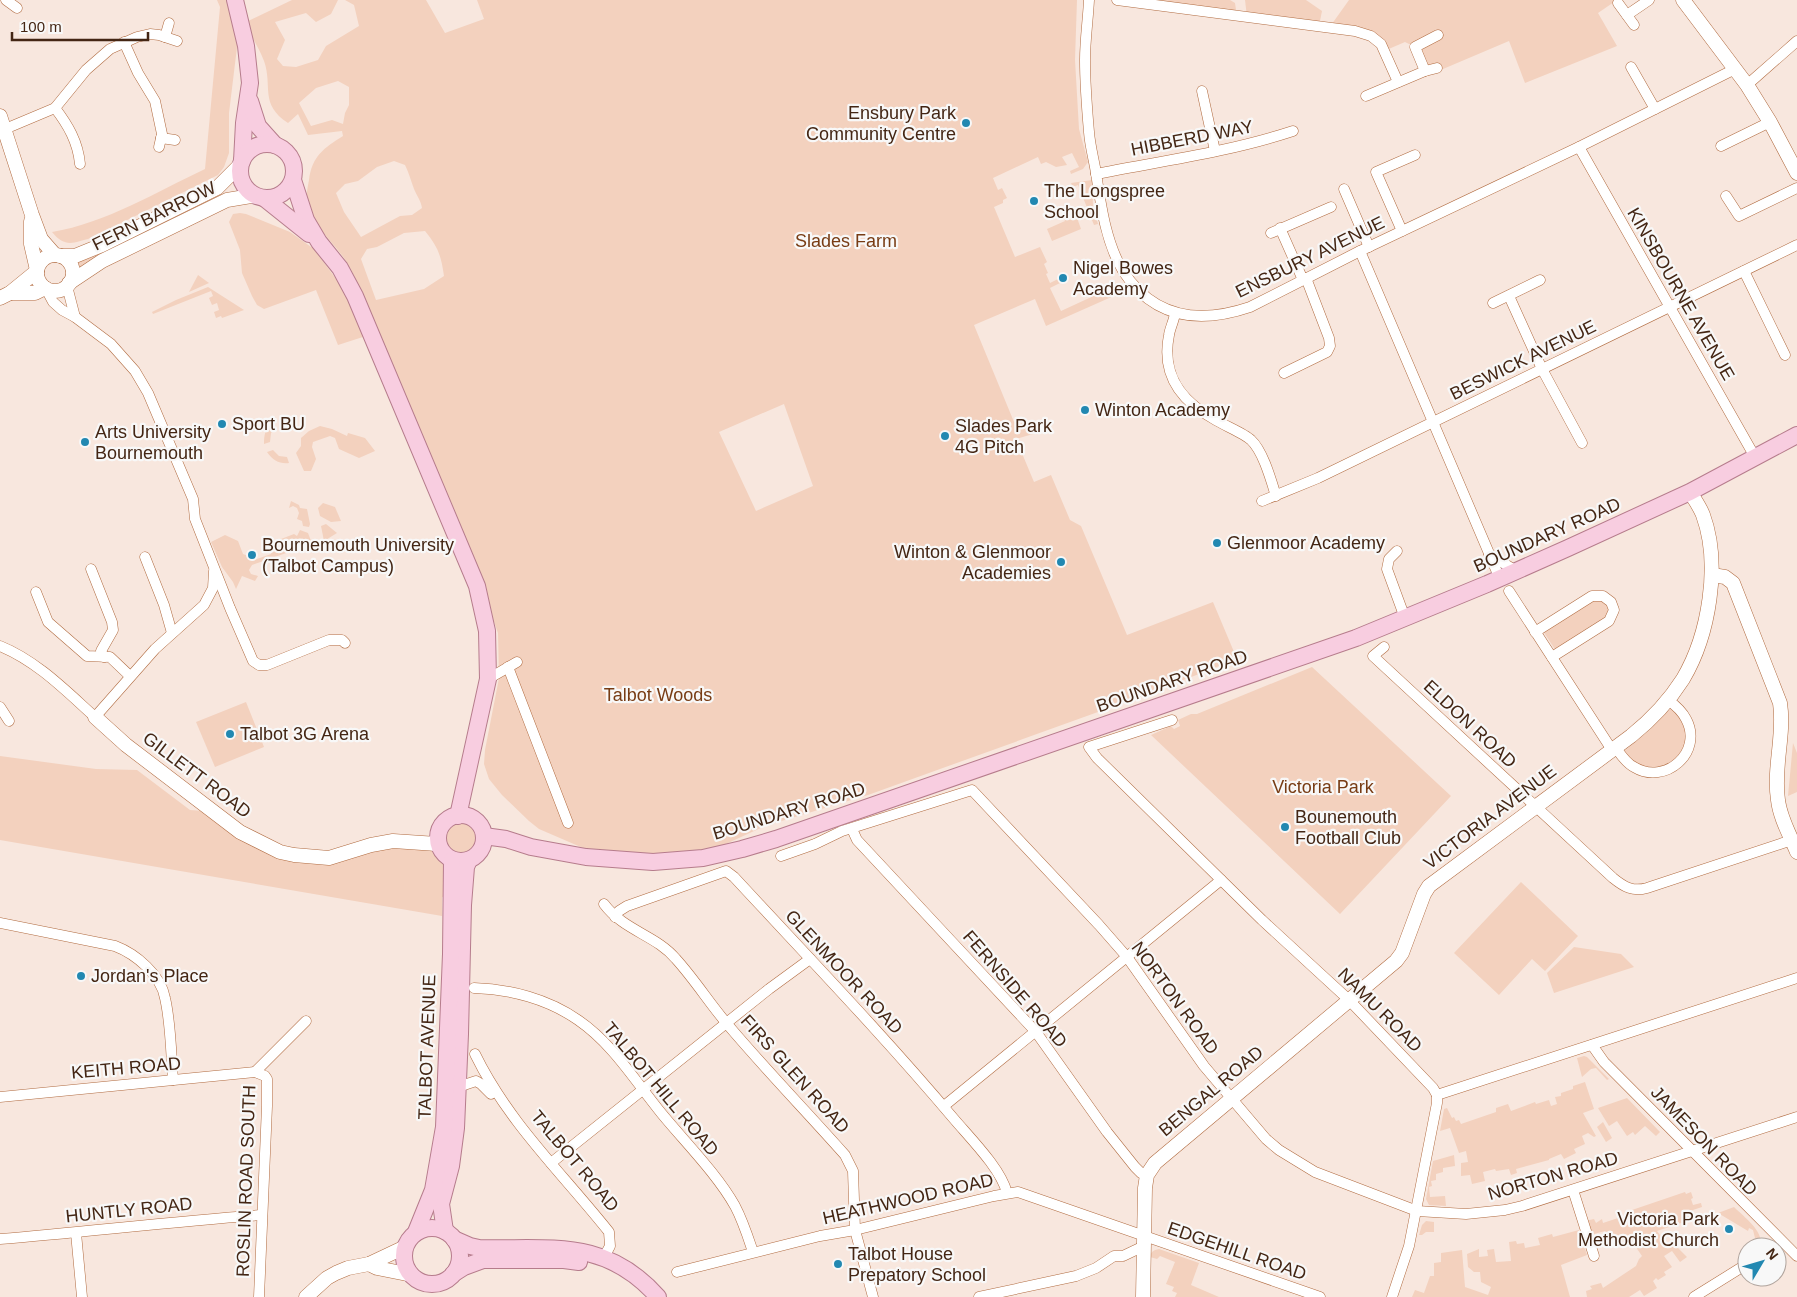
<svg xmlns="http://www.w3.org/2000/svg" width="1797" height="1297" viewBox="0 0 1797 1297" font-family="Arial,sans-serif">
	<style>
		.green { fill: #f3d1be; fill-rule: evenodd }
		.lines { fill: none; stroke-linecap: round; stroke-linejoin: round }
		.street-casing { stroke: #b16b40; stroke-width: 11 }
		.secondary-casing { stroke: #b16b40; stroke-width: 15 }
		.primary-casing { stroke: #b67c8c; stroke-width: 18 }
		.street { stroke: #fff; stroke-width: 10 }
		.secondary { stroke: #fff; stroke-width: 14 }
		.primary { stroke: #f8cde0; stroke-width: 16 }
		.poi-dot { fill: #2288b1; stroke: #f8f8f8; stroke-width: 2 }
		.labels { text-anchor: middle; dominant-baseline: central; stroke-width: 4.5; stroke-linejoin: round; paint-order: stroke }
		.poi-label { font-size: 18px; fill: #442614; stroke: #f8f8f8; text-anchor: start }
		.street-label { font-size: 18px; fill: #442614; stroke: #f8f8f8 }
		.park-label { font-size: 18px; fill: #783c14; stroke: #f8f8f8 }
	</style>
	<rect width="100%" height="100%" fill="#f8e7de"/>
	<g class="green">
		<path d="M217,0H231L238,39L229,113V153L224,167L218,175L91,238C73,243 65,248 52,232C106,223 156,192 205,169L220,7Z"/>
		<path d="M292,0H338L331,14L316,22L306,13L275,22L285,40L277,59L283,66L296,67L318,60L326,46L359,26L354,5L345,0H426L445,33L484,19L477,0H1077L1075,60L1079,129L1088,162L1083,169L1071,174L1070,171L1079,167L1072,153L1062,157L1067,165L1056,167L1046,162L1041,164L1038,157L993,178L998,190L1002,188L1007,198L1003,200V203L994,207L1015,257L1040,247L1047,262L1044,264L1048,273L1046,274L1050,283L1058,279L1060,283L1050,288L1061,311L1100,293L1102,296L1123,288L1125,291L1046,326L1035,299L974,325L1014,422L1025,418L1033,434L1016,439L1034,482L1051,475L1070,520L1081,526L1127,635L1213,602L1237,659L1148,694L868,795L765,826L717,848L661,856L590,851L539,829L529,821L502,795L489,779L484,764L485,750L499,678L498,633L480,583L362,292C357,282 352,271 346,261C333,241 310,224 307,199C306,193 308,186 309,180C312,156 324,148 343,136L342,131L308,135L298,114L288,123C259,104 273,86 264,61C259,48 251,35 244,23ZM338,81L349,87V105L345,113L343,124L332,120L311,126L299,103L316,88ZM394,161L405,165C409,173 411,181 414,189C417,196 421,201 422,208L412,215L400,216L361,237L344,212L336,193L345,184L358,181L377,167ZM425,231C438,247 441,255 444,276L424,289L376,300L361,259L367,249L377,247L404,233ZM784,404L813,486L756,511L719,432Z"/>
		<path d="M1117,0H1230L1235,3L1237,16Z"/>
		<path d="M1245,0H1306L1322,11L1319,26L1247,17Z"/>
		<path d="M1349,0H1617L1598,13L1617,46L1525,83L1509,41L1443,69L1437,68L1425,71L1415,47L1405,42L1384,51L1381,44L1329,28Z"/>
		<path d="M1092,180L1093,206L1098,224L1094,225L1078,185L1073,187L1071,183Z"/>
		<path d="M213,199L215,201L77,270L73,262L94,256Z"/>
		<path d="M1069,208L1073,216L1076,215L1081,229L1052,241L1047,229L1065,221L1061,211Z"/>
		<path d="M240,213L246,214L290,232L314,249L350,298L366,336L338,345L316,290L264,309L257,305L252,296L242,273L240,250L229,222L233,214Z"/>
		<path d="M198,275L209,283L189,292Z"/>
		<path d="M208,287L244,310L222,318L221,316L216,318L214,312L219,310L217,303L212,305L209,298L213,296L211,291L153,314L152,312L176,300Z"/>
		<path d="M273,423L275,428L271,433L270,442L264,444C264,435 265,428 273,423Z"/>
		<path d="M320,426L332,429L347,436L348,433L365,438L375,451L359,458L339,449L335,438L330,436L313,442L312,447L316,459L311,471H304L296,453L301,446V438L309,431Z"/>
		<path d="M273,450L279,456L287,457L289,463C280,464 273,461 267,452Z"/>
		<path d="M291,501L299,505L300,508L307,509L310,524L309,527L303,526L302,521L297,519L299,513L297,508L293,506L289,508Z"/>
		<path d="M323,503L335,507L341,521L331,522L320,516L318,508Z"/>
		<path d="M326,524L337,533L324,541L321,526Z"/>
		<path d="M300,530L308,533L311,541L297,553L292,551L252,565L249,570L251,574L258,576L255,581L242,576L236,589L233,582L222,567L211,542L225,535L238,541L243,554L257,559L271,554L276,541L294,534L297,536Z"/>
		<path d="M1602,600L1610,608L1607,618L1556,651L1543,631L1589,601Z"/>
		<path d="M1312,667L1451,796L1340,914L1151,735L1171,726L1174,729L1180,726L1178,720L1191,714H1197Z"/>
		<path d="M246,702L264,747L215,767L196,722Z"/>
		<path d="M1672,707C1676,712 1681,717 1683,723C1695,752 1665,775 1638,765C1632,762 1628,756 1623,752L1651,729Z"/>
		<path d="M1793,743L1797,753V792L1788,796Z"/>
		<path d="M0,756L96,769L137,770L190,810L217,812L264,845L329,858L371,845L429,849L438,854L445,864L447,898L442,897V916L0,840Z"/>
		<circle cx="461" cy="838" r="23"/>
		<path d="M1521,882L1578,936L1545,971L1532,959L1499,995L1454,953Z"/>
		<path d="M1574,947L1621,954L1634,967L1554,993L1547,973Z"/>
		<path d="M1584,1056L1587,1057L1609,1079L1607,1080L1596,1068L1591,1069L1582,1077L1577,1058Z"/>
		<path d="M1585,1082L1594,1109L1583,1113L1596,1136L1594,1137L1588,1133L1582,1136L1585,1144L1574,1149L1576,1153L1564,1159L1561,1154L1549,1159V1160L1516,1169L1517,1173L1511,1175L1509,1169L1496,1171L1495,1169L1483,1172L1485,1181L1472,1184L1470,1175L1461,1176V1163L1468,1162L1466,1151L1459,1153L1450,1128L1440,1131L1444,1109L1447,1108L1452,1118L1454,1117L1456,1121L1459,1120L1461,1124L1496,1112V1108L1508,1104L1511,1111L1535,1102L1536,1104L1549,1100L1551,1106L1557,1104L1555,1097L1561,1096V1093L1573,1089V1086Z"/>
		<path d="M1627,1098L1660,1132L1656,1136L1645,1126L1635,1135L1633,1132L1627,1136L1617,1121L1609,1126L1598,1108Z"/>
		<path d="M1603,1122L1612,1138L1606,1142L1597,1127Z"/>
		<path d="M1454,1155L1455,1166L1443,1168V1172L1436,1174V1180L1431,1181L1432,1186L1429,1187L1430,1197L1445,1196L1446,1206L1429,1205L1426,1199L1433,1161Z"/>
		<path d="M1685,1192L1686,1194L1691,1192L1693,1198L1691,1199L1693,1205L1701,1203L1702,1207L1687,1212L1690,1220L1657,1231L1669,1247L1673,1243L1687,1257L1680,1262L1672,1251L1664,1256L1672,1267L1664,1272L1666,1275L1658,1280L1656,1278L1653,1281L1657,1288L1644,1296L1640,1290L1629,1297H1587L1586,1291L1592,1289L1590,1286L1601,1283L1603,1288L1636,1266L1639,1259L1642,1256L1631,1240L1611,1247L1605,1231L1594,1234L1589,1231L1585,1221L1594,1219L1596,1223L1602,1219L1603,1223L1621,1217L1624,1226L1634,1223L1631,1213L1632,1210Z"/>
		<path d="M1734,1207C1744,1217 1765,1232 1760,1246L1758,1242H1756L1753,1230L1749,1228L1748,1231L1718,1213Z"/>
		<path d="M1426,1221L1434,1222V1232H1426L1422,1235H1419L1422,1225Z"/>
		<path d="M1579,1230L1587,1255L1561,1265L1570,1297H1412L1415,1290L1424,1293L1430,1276H1434V1263L1441,1262V1253L1462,1250L1465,1287L1488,1295L1491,1287L1481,1282L1480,1272H1474L1468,1267L1467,1254L1479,1249V1257L1488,1256L1487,1250L1494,1249L1496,1262L1511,1261L1509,1242L1516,1241L1517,1244L1524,1243L1525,1248L1540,1245L1538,1238L1552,1234L1553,1237Z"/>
		<path d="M1159,1249L1199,1263L1191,1285L1219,1297H1175L1177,1293L1172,1291L1174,1287L1166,1284L1175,1262L1160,1256L1157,1259L1150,1257C1151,1252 1153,1250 1159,1249Z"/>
	</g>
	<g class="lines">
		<defs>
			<g id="street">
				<path d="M6,0L17,8"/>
				<path d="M1089,0C1088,20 1085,40 1085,60C1085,84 1087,109 1089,132C1090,146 1094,160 1096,173C1101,206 1106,243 1123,271C1154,319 1200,324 1250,307L1360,251L1579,147L1735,69"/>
				<path d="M1117,0L1355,31L1371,36L1381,44L1398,82"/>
				<path d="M1618,3L1634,25"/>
				<path d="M1627,15L1649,0"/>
				<path d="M165,37L169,23"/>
				<path d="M124,42L138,73L155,101L162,134L159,147"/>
				<path d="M1631,67L1655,109"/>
				<path d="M1425,71L1437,68"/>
				<path d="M1747,85L1797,41"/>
				<path d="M1202,91L1215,151"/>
				<path d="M1366,96L1425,71L1415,47L1438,35"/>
				<path d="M55,108C68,125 78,142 80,164"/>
				<path d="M5,129L55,108L86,70L110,49L137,37L150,34L159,35L177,41"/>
				<path d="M161,138L175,140"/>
				<path d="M1721,146L1770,122"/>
				<path d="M1579,147L1755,457"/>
				<path d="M1096,174C1162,161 1229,152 1293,131"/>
				<path d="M1344,189L1369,247"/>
				<path d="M1726,196L1739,216L1797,188"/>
				<path d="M1280,228L1303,280"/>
				<path d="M1402,231L1376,172L1415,155"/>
				<path d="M1271,233L1331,207"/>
				<path d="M1360,251L1500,579"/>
				<path d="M1744,271L1785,355"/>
				<path d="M67,286L75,317"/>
				<path d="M46,289L53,302L62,310L75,317L111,344L135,371L148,393L193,499L195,519L230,608L253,661L259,665H267L329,640H342L345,643"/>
				<path d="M1509,296L1542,369L1582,443"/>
				<path d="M1493,303L1540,280"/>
				<path d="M1175,313C1174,321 1170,328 1169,335C1161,375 1181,401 1214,419C1223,425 1244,433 1251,440C1263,451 1271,480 1276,496"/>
				<path d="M1284,373L1327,352L1330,346L1329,338L1306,278"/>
				<path d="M1262,501L1318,478L1797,245"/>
				<path d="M1397,551L1389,559L1387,569L1405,618"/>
				<path d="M1489,554L1516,571"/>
				<path d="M145,557L164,605L172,633"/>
				<path d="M91,569L112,622L113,630L101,651L104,657"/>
				<path d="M1509,591L1612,750"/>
				<path d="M36,592L48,622L87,656L110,657L130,676"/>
				<path d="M1535,632L1592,596H1603L1611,602L1614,610L1609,621L1552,657"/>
				<path d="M0,646C37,661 66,691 95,717L155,649L204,605L213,588L214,571"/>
				<path d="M1384,647L1373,656L1613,878C1624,887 1633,892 1647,888L1792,840"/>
				<path d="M508,667L568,823"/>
				<path d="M488,679L517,662"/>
				<path d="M0,707L9,721"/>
				<path d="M1172,720L1089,747L1097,758L1262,920L1349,1000L1433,1088L1437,1095L1797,978"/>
				<path d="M1616,748C1621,755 1626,763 1634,767C1665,786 1704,752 1686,719C1682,711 1675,705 1668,700"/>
				<path d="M852,829L857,840L1036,1032L1107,1132L1135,1167L1141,1173L1147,1175"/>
				<path d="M781,856L815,844L842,831L972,790L1099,925L1127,957L1204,1066L1266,1139L1279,1150L1315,1172L1417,1211L1466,1214L1505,1210L1522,1206L1797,1117"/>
				<path d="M604,904C624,931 656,935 676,959C695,980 710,1004 728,1025C766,1070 806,1111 845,1155L853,1171L855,1230L873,1297"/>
				<path d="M615,917L619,911L627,906L726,871L734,877C808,957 884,1036 954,1119C971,1139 1001,1169 1007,1193"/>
				<path d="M0,923L115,946C136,954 161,975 165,998C171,1024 171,1053 173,1080"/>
				<path d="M474,988C510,989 548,999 578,1020C613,1044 635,1081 662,1114C685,1142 717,1174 735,1206C743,1221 748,1237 753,1252"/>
				<path d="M1592,1045L1604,1062L1797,1256"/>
				<path d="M475,1054C508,1122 562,1173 609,1232L610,1246L604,1257"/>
				<path d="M255,1072L306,1021"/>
				<path d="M458,1087L476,1081L481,1084L491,1094"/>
				<path d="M0,1097L255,1072L265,1076L267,1079V1106L259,1297"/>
				<path d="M944,1106L1221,880"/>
				<path d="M551,1163L769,989L810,959"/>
				<path d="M1573,1190L1594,1256"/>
				<path d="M76,1233L82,1297"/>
				<path d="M0,1239C87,1232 174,1221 262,1215"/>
				<path d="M677,1272L820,1236L855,1230L994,1196L1018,1192L1320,1297"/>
				<path d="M979,1297L1076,1276L1096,1268L1114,1256H1123L1144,1246"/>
				<path d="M1392,1297L1409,1246L1437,1103V1095"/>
				<path d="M1694,1297L1747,1264"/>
			</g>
			<g id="secondary">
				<path d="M1683,0L1747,85L1770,122L1797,173"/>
				<path d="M0,116L32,215L41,239L55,255"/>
				<path d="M31,221V244L37,270"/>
				<circle cx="55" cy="273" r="18"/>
				<path d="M60,256H75L102,245L217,188L241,164"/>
				<path d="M69,283L102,261L227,200L251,196L260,197"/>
				<path d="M10,293H35L45,288"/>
				<path d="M0,298L10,293L37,271"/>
				<path d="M1712,575L1725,577L1733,583L1780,703C1785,735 1773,767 1778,800C1780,818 1790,835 1797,852"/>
				<path d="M95,717L126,745L240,832L280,852L294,855L329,858L371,845L393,841L437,844"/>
				<path d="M369,1264L377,1268L412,1275"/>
				<path d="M306,1297L327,1278L336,1273L348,1268L369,1264L405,1247"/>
				<path d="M1143,1297L1145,1188L1147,1175L1155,1163L1396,961L1402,953L1424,894L1429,886L1631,736C1651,720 1669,701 1683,679C1709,635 1721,564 1703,515C1700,507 1694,499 1690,492"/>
			</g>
			<g id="primary">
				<path d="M235,0L246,46L250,83L244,123L242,161"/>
				<path d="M250,101L258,126L275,145"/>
				<circle cx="267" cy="171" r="27"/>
				<path d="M293,180L306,220L319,242L340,268L355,296L477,586L487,631L488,679L458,816"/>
				<path d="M264,198L309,234"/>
				<circle cx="461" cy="838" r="23"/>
				<path d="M484,836L506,839L531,847L586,857L653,862L703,858L742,849L776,839L1356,638L1487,584L1568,548L1690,492L1797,435"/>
				<circle cx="432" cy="1256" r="28"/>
				<path d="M445,1231L441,1204L451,1166L456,1128L460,1034L463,905L466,867L469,860"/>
				<path d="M416,1232L433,1190L444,1127L451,954L452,860"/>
				<path d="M454,1239L470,1246L479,1248C550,1250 605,1237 658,1297"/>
				<path d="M453,1274L464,1267L483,1260H564L579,1262"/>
			</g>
		</defs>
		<use href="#street" class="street-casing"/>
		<use href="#secondary" class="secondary-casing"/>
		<use href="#primary" class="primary-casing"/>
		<use href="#street" class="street"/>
		<use href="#secondary" class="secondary"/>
		<use href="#primary" class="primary"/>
	</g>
	<g class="poi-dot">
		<circle cx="966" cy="123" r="5"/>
		<circle cx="1034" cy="201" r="5"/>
		<circle cx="1063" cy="278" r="5"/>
		<circle cx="1085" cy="410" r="5"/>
		<circle cx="222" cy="424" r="5"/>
		<circle cx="945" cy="436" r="5"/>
		<circle cx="85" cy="442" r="5"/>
		<circle cx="1217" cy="543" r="5"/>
		<circle cx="252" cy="555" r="5"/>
		<circle cx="1061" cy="562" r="5"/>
		<circle cx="230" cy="734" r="5"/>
		<circle cx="1285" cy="827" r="5"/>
		<circle cx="81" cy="976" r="5"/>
		<circle cx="1729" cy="1229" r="5"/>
		<circle cx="838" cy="1264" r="5"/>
	</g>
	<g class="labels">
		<g class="poi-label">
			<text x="956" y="113" text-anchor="end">Ensbury Park<tspan x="956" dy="21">Community Centre</tspan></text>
			<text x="1044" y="191">The Longspree<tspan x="1044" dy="21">School</tspan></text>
			<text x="1073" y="268">Nigel Bowes<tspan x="1073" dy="21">Academy</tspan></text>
			<text x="1095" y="410">Winton Academy</text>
			<text x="232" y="424">Sport BU</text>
			<text x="955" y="426">Slades Park<tspan x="955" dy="21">4G Pitch</tspan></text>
			<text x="95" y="432">Arts University<tspan x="95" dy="21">Bournemouth</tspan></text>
			<text x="1227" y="543">Glenmoor Academy</text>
			<text x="262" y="545">Bournemouth University<tspan x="262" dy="21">(Talbot Campus)</tspan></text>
			<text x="1051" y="552" text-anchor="end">Winton &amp; Glenmoor<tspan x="1051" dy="21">Academies</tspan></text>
			<text x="240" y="734">Talbot 3G Arena</text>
			<text x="1295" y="817">Bounemouth<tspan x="1295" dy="21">Football Club</tspan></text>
			<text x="91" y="976">Jordan's Place</text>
			<text x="1719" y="1219" text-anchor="end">Victoria Park<tspan x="1719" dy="21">Methodist Church</tspan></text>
			<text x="848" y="1254">Talbot House<tspan x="848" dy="21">Prepatory School</tspan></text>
		</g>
		<g class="street-label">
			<text transform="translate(1192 138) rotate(-11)">HIBBERD WAY</text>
			<text transform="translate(154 216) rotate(-26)">FERN BARROW</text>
			<text transform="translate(1310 257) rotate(-26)">ENSBURY AVENUE</text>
			<text transform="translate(1681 294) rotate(60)">KINSBOURNE AVENUE</text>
			<text transform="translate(1523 360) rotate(-26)">BESWICK AVENUE</text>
			<text transform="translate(1547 535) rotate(-24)">BOUNDARY ROAD</text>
			<text transform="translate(1172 681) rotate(-19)">BOUNDARY ROAD</text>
			<text transform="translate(1470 724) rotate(43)">ELDON ROAD</text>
			<text transform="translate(197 775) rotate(37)">GILLETT ROAD</text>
			<text transform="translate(789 811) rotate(-17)">BOUNDARY ROAD</text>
			<text transform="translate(1490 817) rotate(-37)">VICTORIA AVENUE</text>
			<text transform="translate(844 972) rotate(47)">GLENMOOR ROAD</text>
			<text transform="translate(1015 989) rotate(49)">FERNSIDE ROAD</text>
			<text transform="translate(1175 998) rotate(54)">NORTON ROAD</text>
			<text transform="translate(1380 1010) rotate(45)">NAMU ROAD</text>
			<text transform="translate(427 1047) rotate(-88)">TALBOT AVENUE</text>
			<text transform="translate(126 1068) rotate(-5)">KEITH ROAD</text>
			<text transform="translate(795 1074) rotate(48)">FIRS GLEN ROAD</text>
			<text transform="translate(661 1089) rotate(50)">TALBOT HILL ROAD</text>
			<text transform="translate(1211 1091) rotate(-40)">BENGAL ROAD</text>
			<text transform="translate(1704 1141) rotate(46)">JAMESON ROAD</text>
			<text transform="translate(575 1161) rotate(50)">TALBOT ROAD</text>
			<text transform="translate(1553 1176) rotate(-16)">NORTON ROAD</text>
			<text transform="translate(246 1181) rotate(-88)">ROSLIN ROAD SOUTH</text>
			<text transform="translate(908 1199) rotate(-13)">HEATHWOOD ROAD</text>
			<text transform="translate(129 1210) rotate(-6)">HUNTLY ROAD</text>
			<text transform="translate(1237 1251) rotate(19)">EDGEHILL ROAD</text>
		</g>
		<g class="park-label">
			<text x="846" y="241">Slades Farm</text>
			<text x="658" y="695">Talbot Woods</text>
			<text x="1323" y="787">Victoria Park</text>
		</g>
	</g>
	<g transform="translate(1762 1262) rotate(52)"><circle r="24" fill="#f8f8f8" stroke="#b0a49d"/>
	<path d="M0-4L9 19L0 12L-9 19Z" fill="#2288b1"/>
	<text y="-8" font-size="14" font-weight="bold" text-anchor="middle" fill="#442614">N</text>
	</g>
	<path d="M12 32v8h136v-8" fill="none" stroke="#442614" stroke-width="2.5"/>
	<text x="20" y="32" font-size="15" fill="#442614" stroke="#f8f8f8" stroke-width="4" paint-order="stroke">100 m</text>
</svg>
